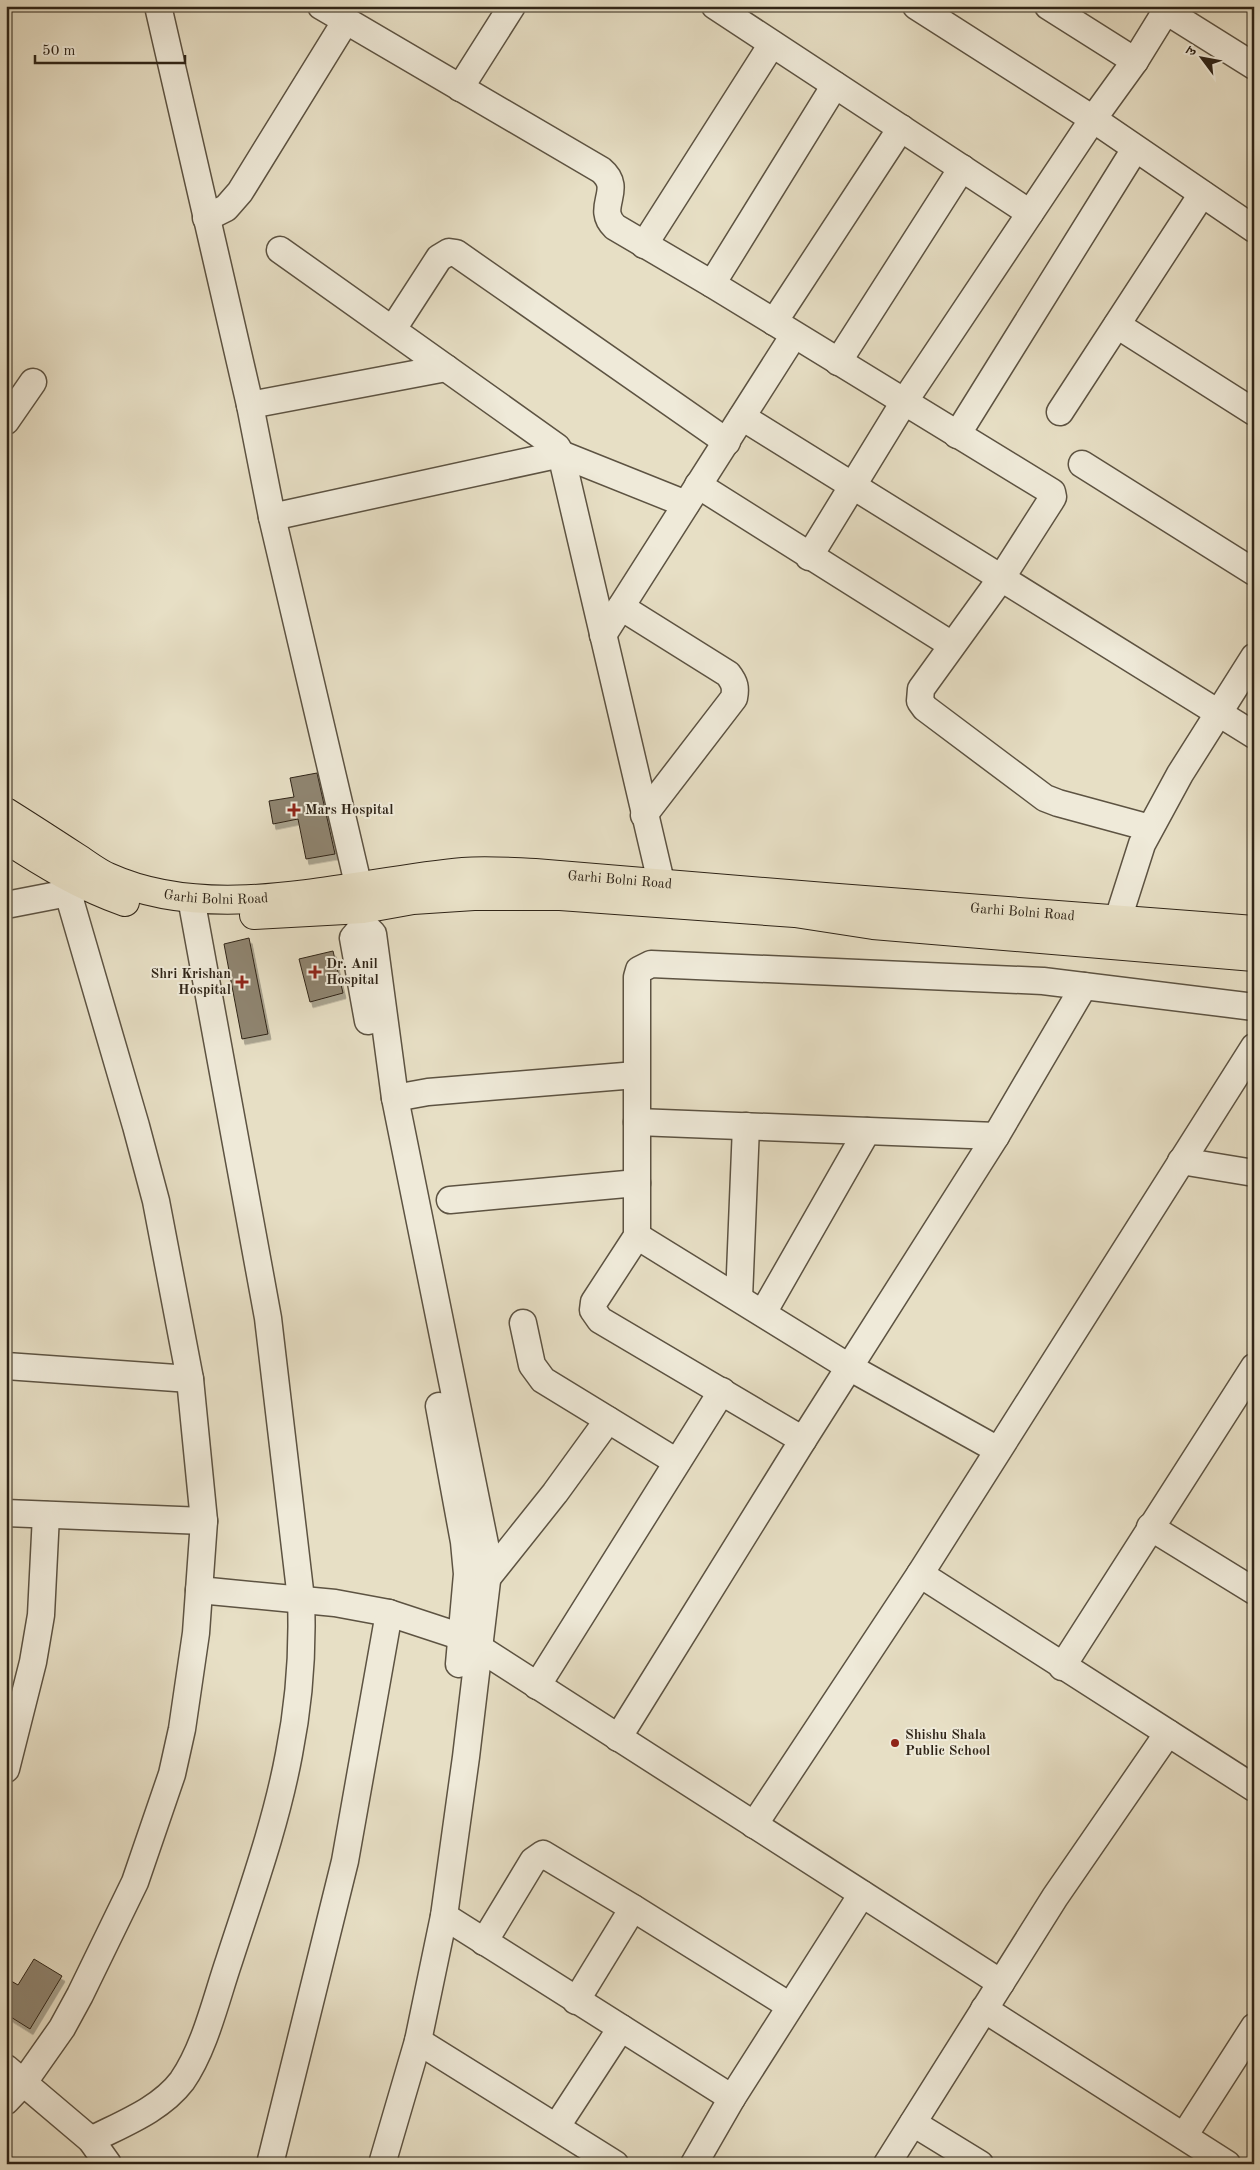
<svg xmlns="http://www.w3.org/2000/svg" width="1260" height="2170" viewBox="0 0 1260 2170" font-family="'Old Standard TT','Noto Serif Devanagari',serif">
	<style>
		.building { fill: #8f8571; stroke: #2f2417; filter: url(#shadow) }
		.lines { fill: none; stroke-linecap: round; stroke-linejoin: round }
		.minor-casing { stroke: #5d5342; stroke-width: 29 }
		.major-casing { stroke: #2f2417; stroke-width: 30 }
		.minor { stroke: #efead9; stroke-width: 26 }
		.major { stroke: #e7dfc5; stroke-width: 28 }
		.poi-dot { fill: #8f2418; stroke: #efead9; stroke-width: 2 }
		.labels { text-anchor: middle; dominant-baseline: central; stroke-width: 4; stroke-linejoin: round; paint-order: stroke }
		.poi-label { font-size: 14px; font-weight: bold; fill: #2f2417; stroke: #efead9; text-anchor: start }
		.street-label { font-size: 14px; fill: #2f2417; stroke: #efead9 }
	</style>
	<defs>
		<filter id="shadow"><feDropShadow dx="3" dy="5.5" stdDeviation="0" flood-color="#0004"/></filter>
	</defs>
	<rect width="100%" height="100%" fill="#e7dfc5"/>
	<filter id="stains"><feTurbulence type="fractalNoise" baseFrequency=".004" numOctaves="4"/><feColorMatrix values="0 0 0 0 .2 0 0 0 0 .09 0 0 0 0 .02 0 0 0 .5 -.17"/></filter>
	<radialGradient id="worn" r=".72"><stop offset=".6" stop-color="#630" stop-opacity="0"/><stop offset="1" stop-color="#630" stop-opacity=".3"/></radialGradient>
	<g class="building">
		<path d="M317,773L335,854L306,859L298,819L273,824L269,801L294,797L290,778Z"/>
		<path d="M249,938L268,1034L242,1039L224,944Z"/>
		<path d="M333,951L343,993L310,1002L299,959Z"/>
		<path d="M34,1959L62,1976L30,2029L6,2014V1978L18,1985Z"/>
	</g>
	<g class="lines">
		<defs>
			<g id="minor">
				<path d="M158,6L250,405L272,517L359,888L364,925L373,934L395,1098L489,1564L466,1757L444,1916L418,2041L382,2164"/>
				<path d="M321,6L601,170C625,190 594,207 615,227L712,284L1052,492L1053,497L1050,502L1002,577L921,689L920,701L925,708L1045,798L1058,803L1150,828"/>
				<path d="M715,6L1030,213"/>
				<path d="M916,6L1093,119L1254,229"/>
				<path d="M1048,6L1135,61"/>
				<path d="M1166,11L1254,66"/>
				<path d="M460,88L512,6"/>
				<path d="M206,218L226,208L240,192L345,22"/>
				<path d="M644,245L772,44"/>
				<path d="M280,250L557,447L561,454L661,882L663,903"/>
				<path d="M712,284L835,85"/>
				<path d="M774,322L901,128"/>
				<path d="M1117,325L1254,412"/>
				<path d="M393,329L439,258L449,252L456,253L727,442"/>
				<path d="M838,362L962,168"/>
				<path d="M250,405L446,368"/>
				<path d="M1060,412L1202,194"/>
				<path d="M742,417L1254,735"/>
				<path d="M6,421L33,382"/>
				<path d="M957,435L1135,149"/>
				<path d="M1082,464L1254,572"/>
				<path d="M698,485L952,645"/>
				<path d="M272,517L561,454L686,504"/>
				<path d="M809,557L904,402L1093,119L1135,61L1169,6"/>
				<path d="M621,607L728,674C735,683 736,688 734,698L644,815"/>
				<path d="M603,635L794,335"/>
				<path d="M6,905L68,893L85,886"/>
				<path d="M364,925L353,938L368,1021"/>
				<path d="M1113,940L1118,919L1142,844L1180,774L1254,657"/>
				<path d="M395,1098L428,1092L636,1075"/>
				<path d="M637,1122L996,1136"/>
				<path d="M1181,1161L1254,1173"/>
				<path d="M450,1200L637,1183"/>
				<path d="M637,1236L849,1367L998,1450"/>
				<path d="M739,1298L746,1126"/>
				<path d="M763,1313L867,1131"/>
				<path d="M523,1323L532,1365L543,1380L677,1462"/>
				<path d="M6,1366L190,1379"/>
				<path d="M439,1406L464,1542L467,1574L459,1664"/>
				<path d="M803,1440L600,1320L593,1310L594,1302L637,1236V977L639,970L651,964L1043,981L1254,1007"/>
				<path d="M6,1513L204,1521"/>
				<path d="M1150,1527L1254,1591"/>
				<path d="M920,1574L1254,1788"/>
				<path d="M488,1577L555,1493L608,1420"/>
				<path d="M199,1590L335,1603L389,1613L462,1637L1001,1983"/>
				<path d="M1062,1667L1254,1367"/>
				<path d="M537,1686L722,1391"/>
				<path d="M618,1738L803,1440L996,1136L1084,986"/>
				<path d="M6,1769L33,1662L41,1615L46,1515"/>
				<path d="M754,1825L920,1574L1254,1047"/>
				<path d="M444,1916L732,2098"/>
				<path d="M484,1942L533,1861L543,1854L633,1908L790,2006"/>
				<path d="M576,2001L633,1908"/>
				<path d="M984,2009L1227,2164"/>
				<path d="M418,2041L615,2164"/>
				<path d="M6,2068L91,2140L108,2164"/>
				<path d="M6,2101L24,2082L62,2028L80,1995L135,1882L172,1774L182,1729L196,1633L204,1521L190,1379L156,1201L136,1126L68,893"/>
				<path d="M913,2123L980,2164"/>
				<path d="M557,2126L621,2028"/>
				<path d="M1184,2136L1254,2027"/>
				<path d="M91,2140C122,2124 160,2110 182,2081C205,2048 216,1999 229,1961C251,1893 276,1824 289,1754C299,1704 303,1650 301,1599L268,1318L191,898"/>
				<path d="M270,2164L345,1861L389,1613"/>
				<path d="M694,2164L732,2098L862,1894"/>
				<path d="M887,2164L1055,1897L1168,1733"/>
			</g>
			<g id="major">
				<path id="s1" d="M6,812C30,827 53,842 76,857C87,864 97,872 108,877C216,926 351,882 463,872C487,870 511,872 535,873L825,897L1254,930"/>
				<path d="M6,839C44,864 82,887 125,902"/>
				<path d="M254,915L363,909L413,900L474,896H560L795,913L873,925L1254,957"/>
			</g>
		</defs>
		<use href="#minor" class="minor-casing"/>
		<use href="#major" class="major-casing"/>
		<use href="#minor" class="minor"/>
		<use href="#major" class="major"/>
	</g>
	<g class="poi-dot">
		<path d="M291.5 802.5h5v5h5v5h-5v5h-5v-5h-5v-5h5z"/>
		<path d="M312.5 964.5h5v5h5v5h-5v5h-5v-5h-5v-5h5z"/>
		<path d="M239.5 974.5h5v5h5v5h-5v5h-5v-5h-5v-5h5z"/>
		<circle cx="895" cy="1743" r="5"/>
	</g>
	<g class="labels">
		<g class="poi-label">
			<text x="305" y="810">Mars Hospital</text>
			<text x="326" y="964">Dr. Anil<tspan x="326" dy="16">Hospital</tspan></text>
			<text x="231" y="974" text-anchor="end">Shri Krishan<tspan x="231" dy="16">Hospital</tspan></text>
			<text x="905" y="1735">Shishu Shala<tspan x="905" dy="16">Public School</tspan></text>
		</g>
		<g class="street-label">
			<text stroke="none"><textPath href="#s1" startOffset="638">Garhi Bolni Road</textPath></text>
			<text stroke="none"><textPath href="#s1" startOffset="232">Garhi Bolni Road</textPath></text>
			<text stroke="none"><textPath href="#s1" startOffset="1042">Garhi Bolni Road</textPath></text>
		</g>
	</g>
	<rect width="1260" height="2170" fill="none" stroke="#e7dfc5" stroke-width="25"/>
	<rect x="8" y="8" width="1245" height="2155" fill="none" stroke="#2f2417" stroke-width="2.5"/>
	<rect x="12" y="12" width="1235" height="2145" fill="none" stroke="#2f2417"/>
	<g transform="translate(1202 58) rotate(302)" stroke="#efead9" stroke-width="4" paint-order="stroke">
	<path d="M0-4L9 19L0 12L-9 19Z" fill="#2f2417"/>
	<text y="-8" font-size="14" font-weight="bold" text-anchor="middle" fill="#2f2417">उ</text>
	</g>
	<path d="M35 55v8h150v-8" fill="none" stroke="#2f2417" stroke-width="2.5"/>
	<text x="42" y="55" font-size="15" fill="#2f2417" stroke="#efead9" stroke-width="4" paint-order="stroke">50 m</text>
	<rect width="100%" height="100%" filter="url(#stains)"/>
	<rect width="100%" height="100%" fill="url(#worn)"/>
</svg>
